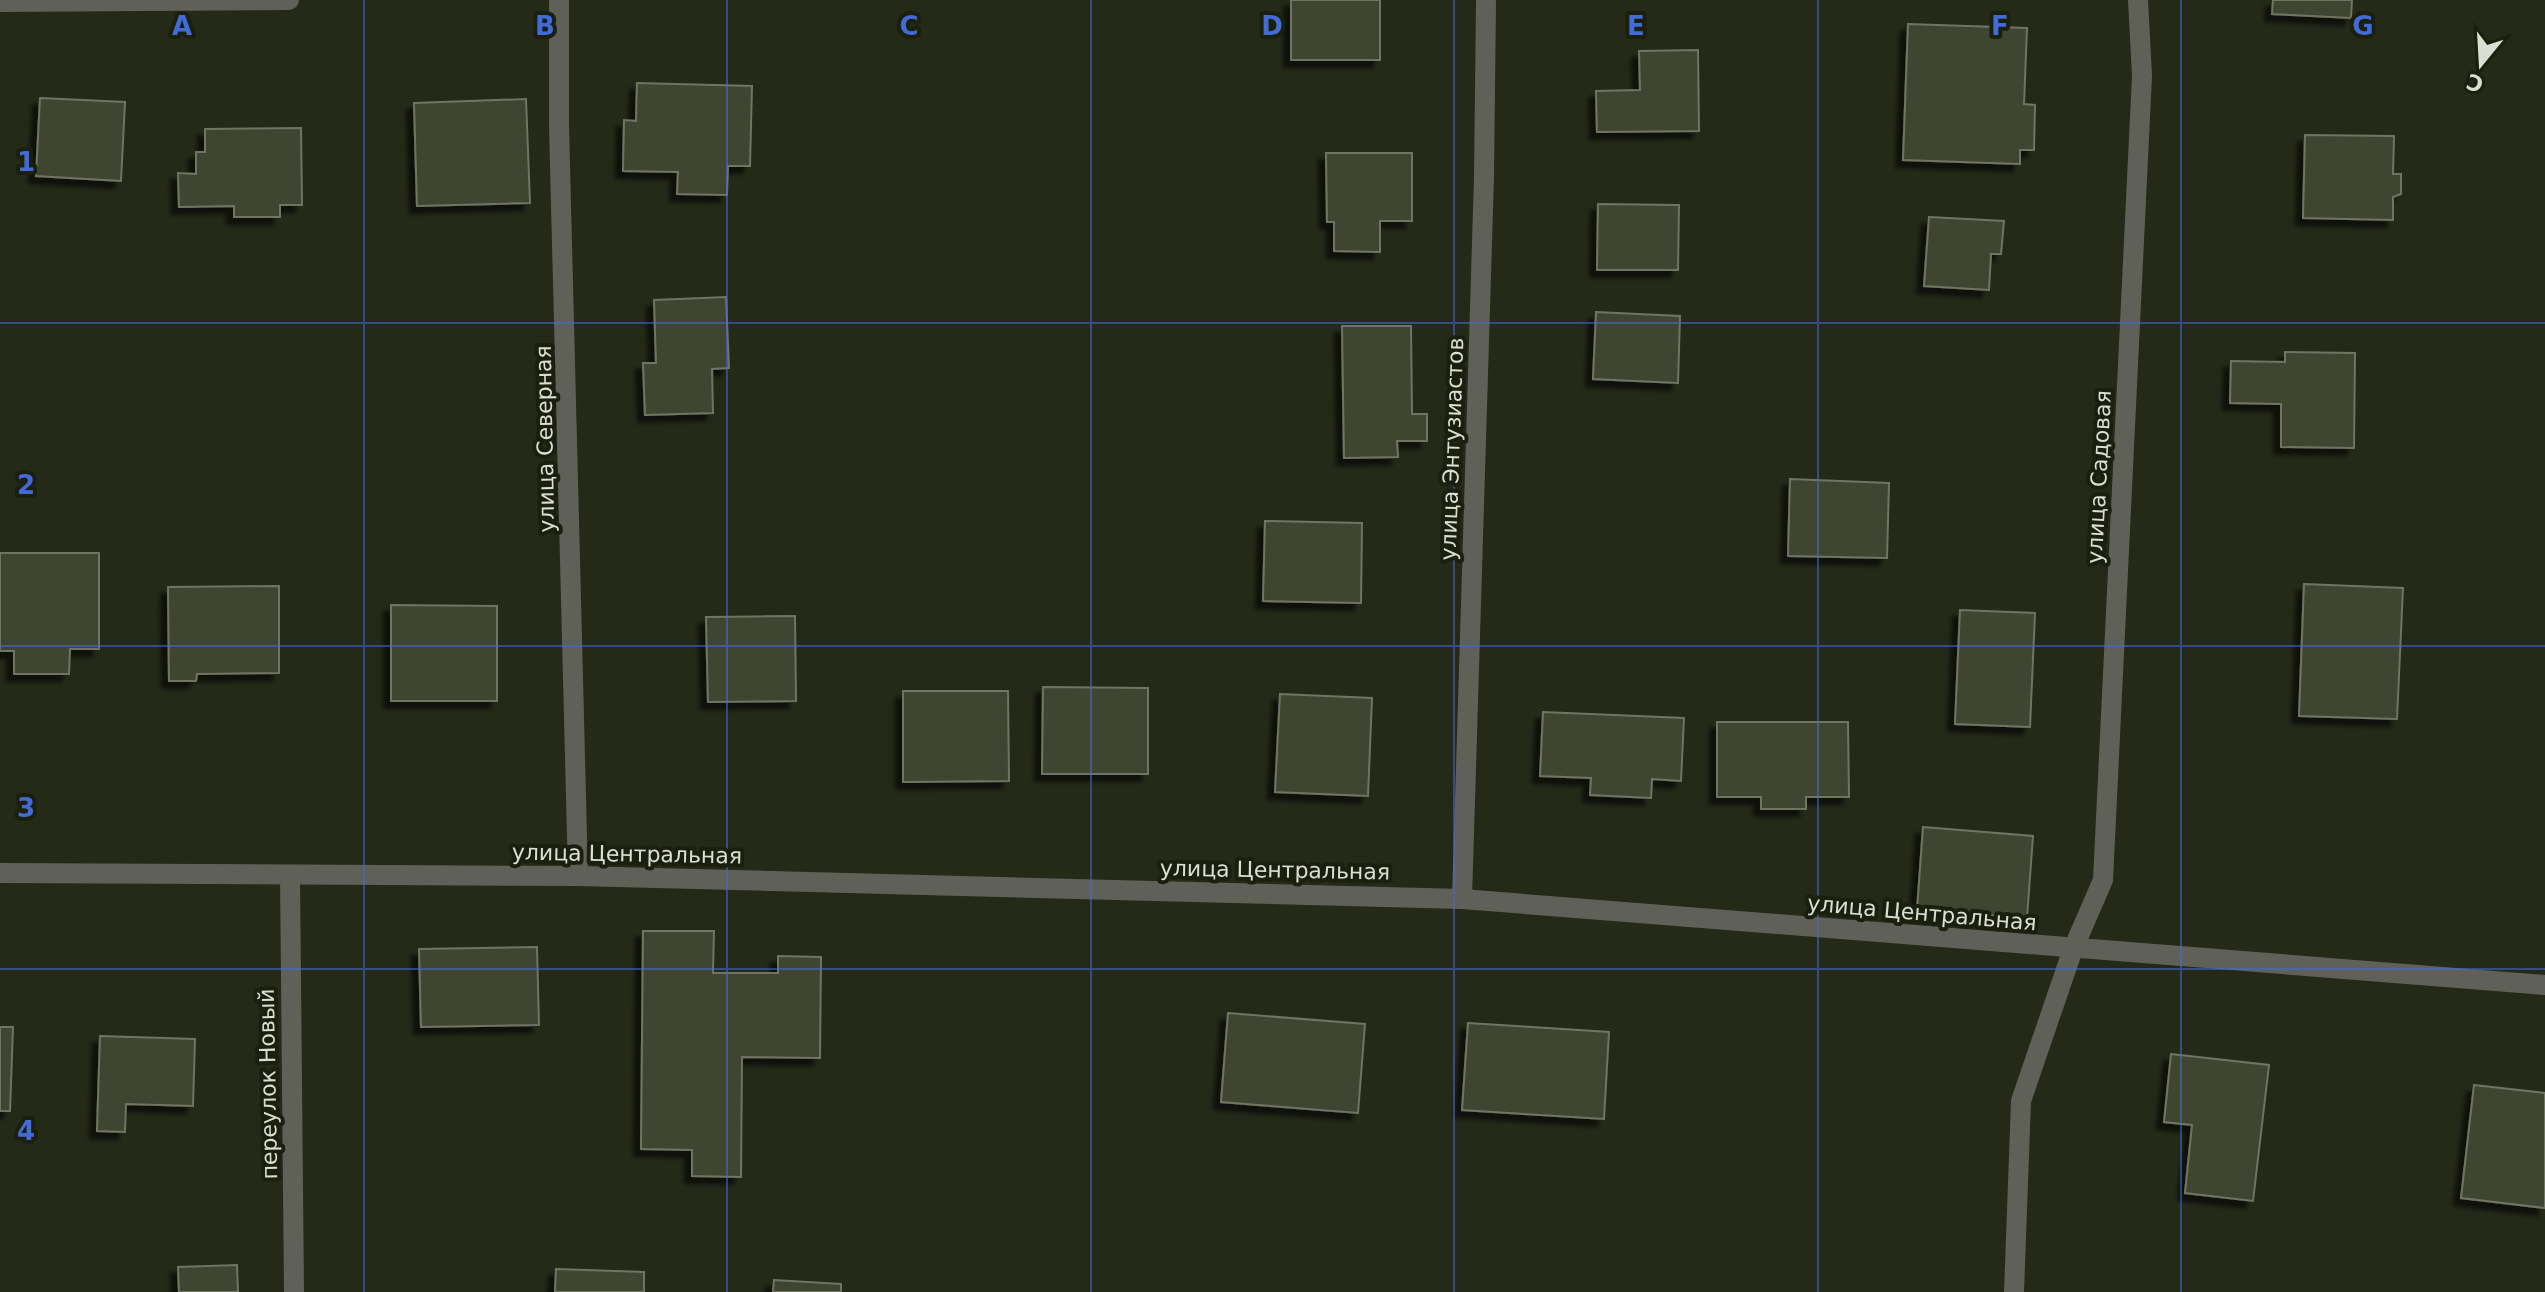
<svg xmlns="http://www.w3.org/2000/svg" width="2545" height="1292" viewBox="0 0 2545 1292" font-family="'DejaVu Sans',sans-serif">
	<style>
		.building { fill: #3f4432; stroke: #707562; stroke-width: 2; filter: url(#shadow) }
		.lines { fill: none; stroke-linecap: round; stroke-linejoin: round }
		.minor { stroke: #5f6159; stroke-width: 20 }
		.grid { fill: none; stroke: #436bd7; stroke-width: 2; stroke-opacity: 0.55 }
		.labels { text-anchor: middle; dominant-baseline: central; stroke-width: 8; stroke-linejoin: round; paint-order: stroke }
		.street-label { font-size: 22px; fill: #dbded3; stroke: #1b1f0e }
		.grid-label { font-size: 26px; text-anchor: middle; font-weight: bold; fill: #436bd7; stroke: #1b1f0e; stroke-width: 8; stroke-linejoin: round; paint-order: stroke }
	</style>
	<defs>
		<filter id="shadow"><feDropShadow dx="-7" dy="7" stdDeviation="2" flood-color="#0009"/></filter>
	</defs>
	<rect width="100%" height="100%" fill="#242918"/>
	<g class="building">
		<rect x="1291" y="0" width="89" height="60"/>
		<path d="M2273,0H2352L2351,18L2272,14Z"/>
		<path d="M1908,24L2027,28L2024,104L2035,105L2034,150H2020V164L1903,160Z"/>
		<path d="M1698,50L1699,131L1597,132L1596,91L1640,90L1639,51Z"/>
		<path d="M637,83L752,86L750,166H728L727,195L677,194L678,172L623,171L624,120L636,121Z"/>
		<path d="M40,98L125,102L121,181L36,176Z"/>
		<path d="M526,99L530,203L417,206L414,103Z"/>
		<path d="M301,128L302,205H280V217H234V206L179,207L178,173L196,174V152H205V129Z"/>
		<path d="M2305,135L2394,136L2393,174H2401V194L2393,197V220L2303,218Z"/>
		<path d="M1326,153H1412V221H1380V252L1334,251V222H1327Z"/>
		<path d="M1598,204L1679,205L1678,270H1597Z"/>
		<path d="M1929,217L2004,221L2001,254H1991L1989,290L1924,286Z"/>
		<path d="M726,297L729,368L712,369L713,413L645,415L643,363H656L654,300Z"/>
		<path d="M1596,312L1680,316L1678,383L1593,379Z"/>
		<path d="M1342,326H1411L1412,414H1427V441H1397L1398,457L1344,458Z"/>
		<path d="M2285,352L2355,353L2354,448L2281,447V404L2230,403L2231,361L2285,362Z"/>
		<path d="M1790,479L1889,483L1887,558L1788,556Z"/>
		<path d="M1265,521L1362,523L1361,603L1263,601Z"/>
		<path d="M0,553H99V649H70L69,674H14V651H0Z"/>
		<path d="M2304,584L2403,588L2397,719L2299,716Z"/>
		<path d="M279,586V673L197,674L196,681H169L168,587Z"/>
		<path d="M391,605L497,606V701H391Z"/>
		<path d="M1960,610L2035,613L2030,727L1955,724Z"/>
		<path d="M795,616L796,701L708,702L706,617Z"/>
		<path d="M1043,687L1148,688V774H1042Z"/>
		<path d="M903,691H1008L1009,781L903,782Z"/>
		<path d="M1280,694L1372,698L1368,796L1275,792Z"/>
		<path d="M1543,712L1684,718L1681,781L1652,779L1651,798L1590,795L1591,778L1540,776Z"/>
		<path d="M1717,722H1848L1849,797H1806V809H1761V797H1717Z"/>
		<path d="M1923,827L2033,836L2027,918L1917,910Z"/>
		<path d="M643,931H714L713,973H778V956L821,957L820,1058L742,1057L741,1177L692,1176V1150L641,1149Z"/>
		<path d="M537,947L539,1025L421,1027L419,949Z"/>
		<path d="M1228,1013L1365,1024L1358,1113L1221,1102Z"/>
		<path d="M1468,1023L1609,1032L1604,1119L1462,1110Z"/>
		<path d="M0,1027H13L10,1111H0Z"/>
		<path d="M100,1036L195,1039L193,1106L126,1104L125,1132L97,1131Z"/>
		<path d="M2171,1054L2269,1065L2253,1201L2185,1193L2192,1125L2164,1122Z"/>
		<path d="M2474,1085L2545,1093V1208L2461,1198Z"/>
		<path d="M237,1265L238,1292H179L178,1267Z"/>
		<path d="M556,1269L644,1272V1292H555Z"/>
		<path d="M774,1280L841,1284V1292H773Z"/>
	</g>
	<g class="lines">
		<g class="minor">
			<path d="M559,0V125L578,876"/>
			<path d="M0,2L289,0"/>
			<path d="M0,873L578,876L1462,899L2545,985"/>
			<path d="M290,875L294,1292"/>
			<path d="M1462,899L1484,177L1486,0"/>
			<path d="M2014,1292L2021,1101L2073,949L2103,880L2142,76L2138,0"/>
		</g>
	</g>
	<path class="grid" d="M364,0V1292M727,0V1292M1091,0V1292M1454,0V1292M1818,0V1292M2181,0V1292M0,323H2545M0,646H2545M0,969H2545"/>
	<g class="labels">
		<g class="street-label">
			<text transform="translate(545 439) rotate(-91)">улица Северная</text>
			<text transform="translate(1452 449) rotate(-88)">улица Энтузиастов</text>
			<text transform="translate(2099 477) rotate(-87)">улица Садовая</text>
			<text transform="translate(627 854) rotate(1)">улица Центральная</text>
			<text transform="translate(1275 870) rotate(1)">улица Центральная</text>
			<text transform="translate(1922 913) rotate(5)">улица Центральная</text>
			<text transform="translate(268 1084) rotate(-91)">переулок Новый</text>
		</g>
	</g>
	<g class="grid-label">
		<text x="182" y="35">A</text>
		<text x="545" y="35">B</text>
		<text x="909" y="35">C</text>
		<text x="1272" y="35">D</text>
		<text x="1636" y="35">E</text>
		<text x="2000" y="35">F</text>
		<text x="2363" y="35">G</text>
		<text x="26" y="171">1</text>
		<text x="26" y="494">2</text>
		<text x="26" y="817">3</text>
		<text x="26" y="1140">4</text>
	</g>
	<g transform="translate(2481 64) rotate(198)" stroke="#1b1f0e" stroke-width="6" paint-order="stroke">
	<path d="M0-6L14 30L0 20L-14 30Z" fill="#dbded3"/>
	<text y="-12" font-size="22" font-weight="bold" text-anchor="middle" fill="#dbded3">С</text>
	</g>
</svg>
